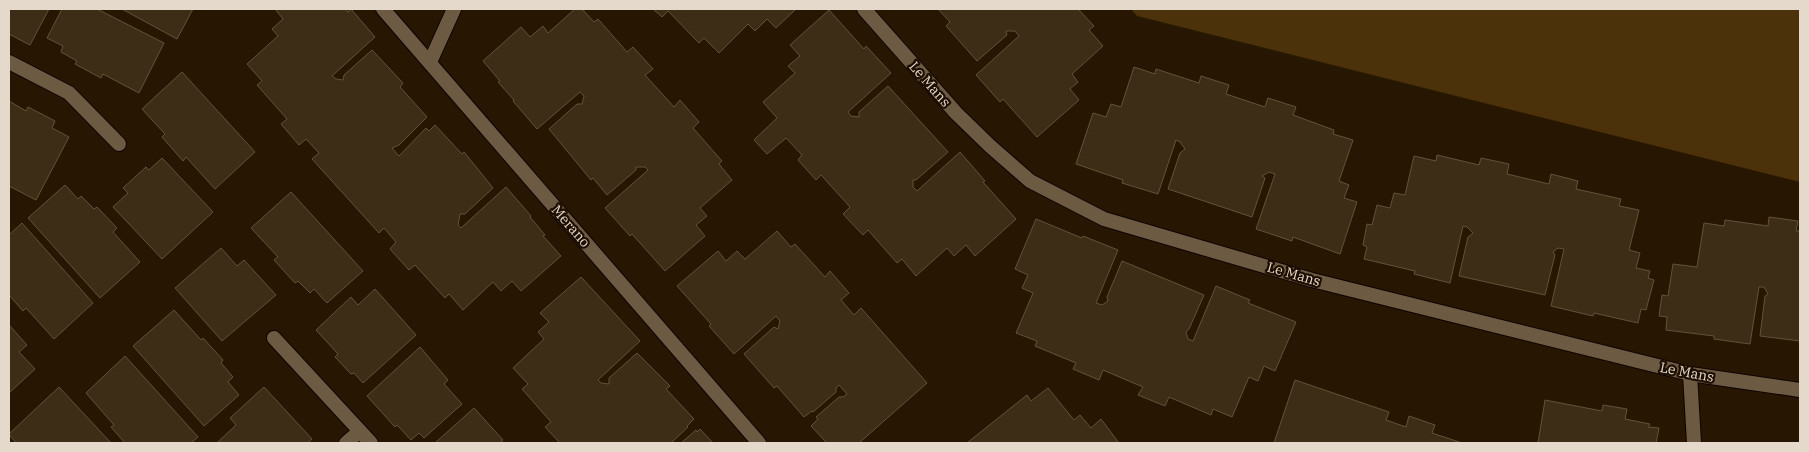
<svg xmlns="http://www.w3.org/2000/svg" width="1809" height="452" viewBox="0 0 1809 452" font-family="'IBM Plex Serif',serif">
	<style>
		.green { fill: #4b320a }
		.building { fill: #3e2d16; stroke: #645139 }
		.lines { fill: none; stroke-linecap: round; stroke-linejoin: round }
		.service-casing { stroke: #0f0300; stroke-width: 16 }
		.minor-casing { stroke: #0f0300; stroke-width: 16 }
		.service { stroke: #6d5a42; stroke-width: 14 }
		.minor { stroke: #6d5a42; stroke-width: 14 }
		.labels { text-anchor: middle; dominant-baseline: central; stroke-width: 4.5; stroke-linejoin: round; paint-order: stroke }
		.street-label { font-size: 14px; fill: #e4d9cb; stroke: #1d0e00 }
	</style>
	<rect width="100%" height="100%" fill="#271702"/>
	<path class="green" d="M1131,9H1800V182L1137,16Z"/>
	<g class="building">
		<path d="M9,9H49L30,45L9,34Z"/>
		<path d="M62,9H97L164,43L139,93L103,74L101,78L75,64L77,61L61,52L63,46L47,38Z"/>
		<path d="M122,9H193L177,39Z"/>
		<path d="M275,9H345L348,12L351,9L375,37L332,76L336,79L343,80L344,75L372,50L403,83L400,87L427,117L399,145L392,148L399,156L426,128L429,131L435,125L462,154L464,152L493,188L465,214H460L458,225L461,228L506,187L531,216L530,217L545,235L543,236L561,256L521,291L512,281L501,291L493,282L463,310L449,294L445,298L415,265L409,270L390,249L396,242L384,228L379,233L312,159L319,153L306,139L299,145L281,124L287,119L257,85L262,81L247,64L278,36L272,29L283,19Z"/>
		<path d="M575,9H582L594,22L598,19L627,52L633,47L653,69L645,75L674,107L680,100L699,122L693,128L722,161L719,164L732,180L700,208L707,216L696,225L705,236L665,271L632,234L630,236L605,208L648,170L645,167H636V170L607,195L593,178L591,180L549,129L577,104H582L584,96L580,92L537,129L513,101L514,100L498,82L500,81L483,61L521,27L530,37L543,26L548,33Z"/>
		<path d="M653,9H796L776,28L767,19L755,31L748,24L719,53L704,38L699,43L668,11L662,17Z"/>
		<path d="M938,9H1078L1094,26L1089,30L1103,46L1072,74L1078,82L1070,89L1079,100L1037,137L1003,99L1000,102L976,75L1019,36L1015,31H1006L1007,35L977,61L946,26L950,22Z"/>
		<path d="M829,10L864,49L866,46L891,73L848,112L851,116L859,117V112L888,86L948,152L916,180H913V187L917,191L960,152L985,181L983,182L1016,219L975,256L966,245L954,256L947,248L916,276L902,259L897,263L868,230L863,235L843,214L850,207L821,175L816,180L798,160L802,155L786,138L767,154L754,140L777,118L763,102L795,73L788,66L800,56L790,45Z"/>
		<path d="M1134,67L1155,74L1156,69L1199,83L1201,76L1229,85L1226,94L1265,107L1268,98L1296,107L1293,115L1334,130L1333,134L1353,140L1339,181L1349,185L1344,198L1357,202L1340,254L1293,237L1292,241L1256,229L1275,174L1269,172L1262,176L1265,178L1252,217L1168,189L1180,153L1185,149L1180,142L1176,140L1158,194L1122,183L1123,180L1076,164L1093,113L1106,117L1111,104L1121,107Z"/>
		<path d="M182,72L255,152L215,189L186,157L183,161L162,137L165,134L142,109Z"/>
		<path d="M9,101L26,111L28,107L55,121L52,128L69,137L36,200L9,186Z"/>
		<path d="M1437,155L1479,165L1481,158L1509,164L1507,174L1549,184L1551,174L1578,181L1576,189L1621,199L1619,206L1639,210L1629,250L1640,253L1636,268L1650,271L1648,278L1654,280L1646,310L1641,309L1638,323L1594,313L1593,316L1551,306L1564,249L1558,248L1553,252L1555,255L1545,295L1459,276L1468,237L1473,233L1467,227L1463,226L1450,283L1414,274L1415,271L1364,259L1367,247L1363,245L1367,224L1372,225L1377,205L1390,208L1394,193L1405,195L1414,156L1436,161Z"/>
		<path d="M162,158L213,212L162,259L113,207L128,193L123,188L146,167L149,170Z"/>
		<path d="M65,185L78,199L81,196L94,209L97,207L117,228L113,232L140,262L100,298L28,218Z"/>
		<path d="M291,192L363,271L327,303L314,289L310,293L298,281L295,283L274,260L278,257L251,228Z"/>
		<path d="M1769,217L1798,221L1796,231H1800V341L1760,336L1765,296L1768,294L1764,287H1759L1750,344L1714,339V336L1666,330L1667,317L1659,316L1662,295L1668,296L1673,264L1697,267L1704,223L1724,226L1725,220L1768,226Z"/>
		<path d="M1036,219L1082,238L1083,236L1118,250L1096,303L1102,305L1108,301L1107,297L1122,261L1204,295L1189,329L1186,332L1188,339L1193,341L1216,286L1250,300L1248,303L1296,322L1275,371L1264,366L1258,381L1249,377L1232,417L1213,409L1211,415L1169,397L1165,406L1138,395L1143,387L1103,370L1099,380L1073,369L1076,363L1035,346L1037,341L1016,333L1033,293L1022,288L1028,275L1015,269Z"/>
		<path d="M22,223L93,303L54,339L26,308L23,311L9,295V235Z"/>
		<path d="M777,231L791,247L795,244L825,277L830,271L849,293L841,300L854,315L861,308L927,383L859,443H827L811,426L818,419L816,417L839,397H843L847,394L839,385L836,388V392L813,412L812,411L804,417L777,386L774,388L744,354L774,327L778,329L780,321L776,316L734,354L709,326L711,324L677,286L718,251L726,261L737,251L745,259Z"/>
		<path d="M221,248L237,266L244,260L276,295L222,341L175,288Z"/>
		<path d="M581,277L640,341L598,380L601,383L609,384V378L637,353L670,386L666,389L694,419L687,426L688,427L671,443H560L545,427L551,422L522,389L528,384L513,368L544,339L538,332L549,322L540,313Z"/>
		<path d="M375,289L416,335L363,383L354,373L351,374L335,357L338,354L316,330L351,297L358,305Z"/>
		<path d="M174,310L201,340L203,338L223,360L221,363L233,377L228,382L239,395L204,426L133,346Z"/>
		<path d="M9,325L27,345L19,352L35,369L9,393Z"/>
		<path d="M420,347L448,380L444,384L462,404L424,438L419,433L411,440L397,425L395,427L367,396Z"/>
		<path d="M125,356L198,437L191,443H125L111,427L114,425L86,393Z"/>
		<path d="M1295,380L1389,412L1386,420L1406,427L1409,416L1435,425L1432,433L1462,443H1274Z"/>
		<path d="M59,387L111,443H16L9,434Z"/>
		<path d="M264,387L312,439L307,443H219L218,442L236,425L230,418Z"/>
		<path d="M1048,388L1074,420L1080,415L1091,428L1101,419L1119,443H967L1027,395L1031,401Z"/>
		<path d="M1545,400L1602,411L1603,405L1627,409L1625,419L1650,424L1648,427L1659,428L1656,443H1538Z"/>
		<path d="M474,408L503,440L500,443H435Z"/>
		<path d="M700,429L713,443H681L696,430L697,432Z"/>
	</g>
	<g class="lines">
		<defs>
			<path id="service" d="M274,338L371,443"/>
			<g id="minor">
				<path d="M383,9L759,443"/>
				<path d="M864,9L956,113L990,146L1030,181L1104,219L1312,280L1690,374L1800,390"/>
				<path d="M9,62L69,93L119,144"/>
				<path d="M430,62L454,9"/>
				<path d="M1690,374L1694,443"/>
				<path d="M346,443L360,431"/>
			</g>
		</defs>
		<use href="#service" class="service-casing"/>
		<use href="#minor" class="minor-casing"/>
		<use href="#service" class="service"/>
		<use href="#minor" class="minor"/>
	</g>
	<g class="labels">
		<g class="street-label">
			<text transform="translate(930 84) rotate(49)">Le Mans</text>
			<text transform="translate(571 226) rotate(49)">Merano</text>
			<text transform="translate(1294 274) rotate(16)">Le Mans</text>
			<text transform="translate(1687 372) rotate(11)">Le Mans</text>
		</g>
	</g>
	<rect width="1809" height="452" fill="none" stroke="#e4d9cb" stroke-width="20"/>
</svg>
